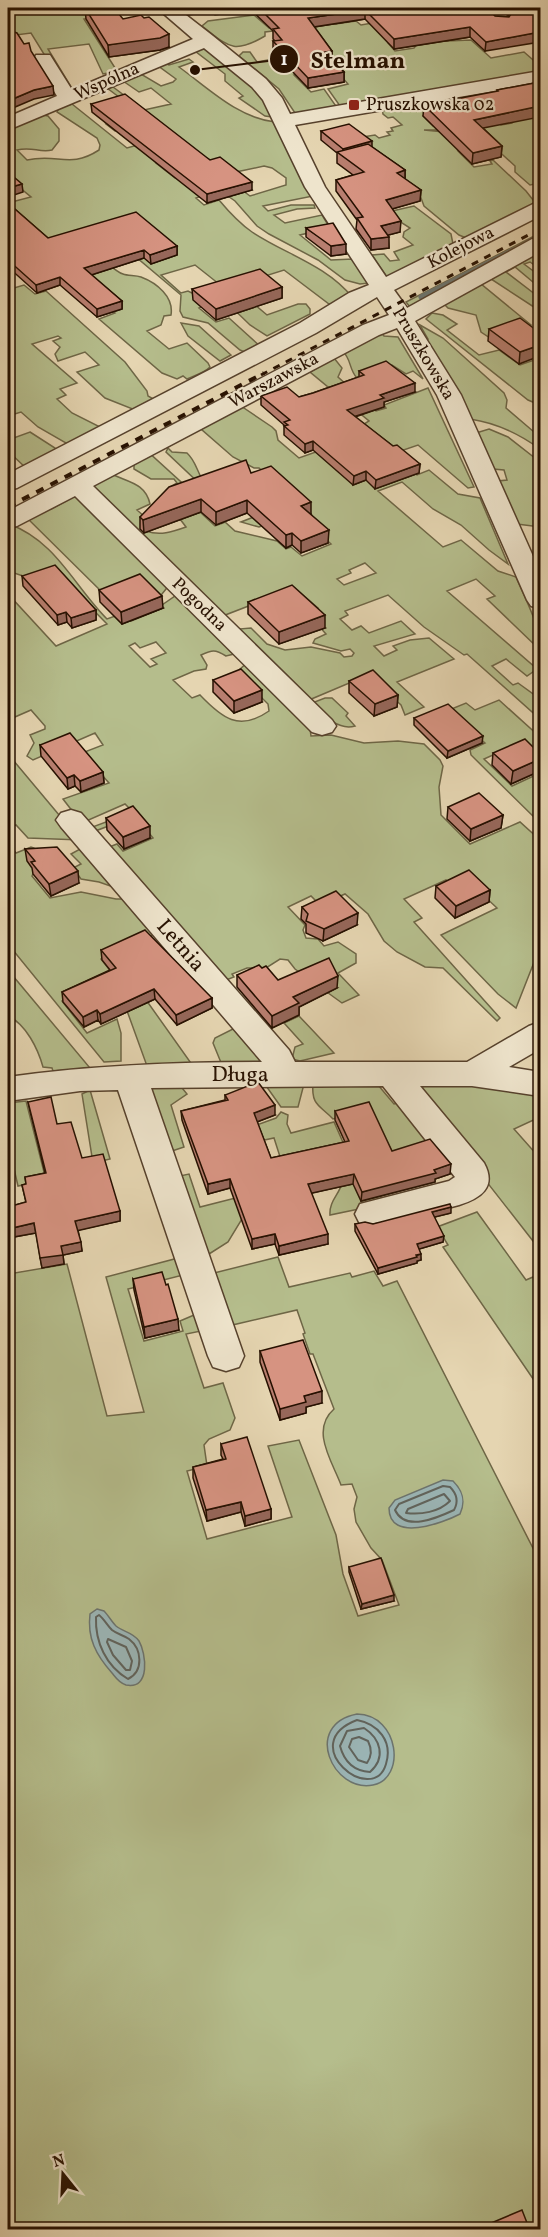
<svg xmlns="http://www.w3.org/2000/svg" width="548" height="2237" viewBox="0 0 548 2237" font-family="Vollkorn,serif">
	<style>
		.green { fill: #b5bd8c; stroke: #6e6646; stroke-width: 1.5; fill-rule: evenodd }
		.water { fill: #9bb6b7; stroke: #6c746e; stroke-width: 1.5 }
		.lines { fill: none; stroke-linecap: round; stroke-linejoin: round }
		.shore { stroke: #60635c; stroke-width: 2 }
		.stream { stroke: #6c746e; stroke-width: 5 }
		.minor-casing { stroke: #56412c; stroke-width: 3 }
		.minor { fill: #eee4cc; fill-rule: evenodd }
		.rail-far1 { stroke: #261000; stroke-width: 3; stroke-dasharray: 7 7; stroke-linecap: butt }
		.rail { stroke: #261000; stroke-width: 4; stroke-dasharray: 8 8; stroke-linecap: butt }
		.wall { fill: #b87e6f; stroke: #261000; stroke-width: 1.5 }
		.shaded-wall { fill: #96675a; stroke: #261000; stroke-width: 1.5 }
		.building { fill: #d69381; stroke: #261000; stroke-width: 1.5 }
		.poi-dot { fill: #8f2418; stroke: #eee4cc; stroke-width: 2 }
		.labels { text-anchor: middle; dominant-baseline: central; stroke-width: 4.5; stroke-linejoin: round; paint-order: stroke }
		.far-street-label { font-size: 18px; fill: #261000; stroke: #eee4cc }
		.far-poi-label { font-size: 18px; fill: #261000; stroke: #eee4cc; text-anchor: start }
		.street-label { font-size: 22px; fill: #261000; stroke: #eee4cc }
		.leader { fill: none; stroke: #261000; stroke-width: 2 }
		.callout-dot { fill: #261000; stroke: #eee4cc; stroke-width: 2 }
		.mark-label { font-size: 18px; text-anchor: middle; font-weight: bold; fill: #fff }
		.callout-label { font-size: 24px; text-anchor: middle; font-weight: bold; fill: #261000; stroke: #eee4cc; stroke-width: 4.5; stroke-linejoin: round; paint-order: stroke }
	</style>
	<rect width="100%" height="100%" fill="#e5d5b1"/>
	<filter id="stains"><feTurbulence type="fractalNoise" baseFrequency=".00333" numOctaves="4"/><feColorMatrix values="0 0 0 0 .2 0 0 0 0 .09 0 0 0 0 .02 0 0 0 .5 -.17"/></filter>
	<radialGradient id="worn" r=".72"><stop offset=".6" stop-color="#630" stop-opacity="0"/><stop offset="1" stop-color="#630" stop-opacity=".3"/></radialGradient>
	<g class="green">
		<path d="M8,8H157L84,19L117,71L103,74L89,44L48,49L73,90L68,93L31,33L8,36Z"/>
		<path d="M179,8H258L215,15L212,11L189,15Z"/>
		<path d="M360,8L333,21L336,24L356,21L361,25L378,22L411,39L388,43L395,51L414,48L418,43L437,39L447,41L471,40L491,58L524,52L540,66V73L377,102L340,106L328,89L348,84L334,68L330,56L310,72L294,75L311,92L324,89L338,109L295,113L279,89L239,56L243,52H250L257,62L279,58L282,55L273,31L265,32V36C233,55 228,46 202,26L208,21L254,15L269,28L305,22Z"/>
		<path d="M204,47L248,81L262,96L273,117L265,116L239,98L243,96L225,81V74L191,48Z"/>
		<path d="M189,59L193,62L179,67C208,88 238,118 275,122L313,196L263,206L268,211L291,205H314L315,208L297,209L274,215L285,223L322,215L330,228L300,235L331,260L353,259L369,283L360,284L345,280L318,260L269,234L257,226L235,201L173,158L156,163L175,178L192,173L210,193L196,198L204,205L219,200C229,212 239,223 252,232C285,254 326,265 352,297L340,304H329L284,270L233,286L267,315L298,304H306L310,309V314L267,336L250,325L219,295V284L195,265L161,275L181,293L188,291L212,303L199,308L216,322L229,318L262,348L249,354L240,350L208,323L183,317L180,311L181,295L117,241L104,260C109,264 116,272 123,274C128,276 135,275 141,277C157,283 174,297 171,315L164,316L161,325L147,331L169,349L187,343L208,363L210,367C204,373 195,375 187,379L183,376L177,379L162,373L99,319L115,313L8,203L31,197L8,178V130L43,115L48,116L59,129V141L52,150C39,153 32,146 17,150L27,160C58,153 70,169 99,150L100,145L97,138L57,112L59,108L72,104L127,148L170,136L151,120L115,131L106,124L140,113L107,88L113,87L144,110L171,104L151,88L139,92L123,81L141,74L161,86L173,82L176,79L157,65L163,62L169,65ZM264,166L272,168L286,178V185L250,196L222,175Z"/>
		<path d="M540,91V183L530,185L515,172V166L492,145L458,151L474,167L492,164L490,161L493,160L526,191L537,205L471,240L459,235L424,206L421,198L405,187L356,138L375,135L379,138L390,135L387,132L393,131L391,128L402,125L393,117L388,118L383,114L382,108L423,101L426,104L424,105L427,114L423,116L433,126L439,125L442,130H424L444,132L471,96L501,125L512,123Z"/>
		<path d="M414,206L451,234L453,244L387,277L372,255L384,254L390,261L399,260L394,252L413,245L403,237L404,232L410,228L402,223L392,211Z"/>
		<path d="M540,233V240L410,307L406,302Z"/>
		<path d="M540,249V269L530,262L524,264L540,276V288L515,267L506,272L540,298V311L488,277Z"/>
		<path d="M477,283L481,284L531,325L493,340L481,332L476,315L448,308L443,303Z"/>
		<path d="M24,285L35,294L46,291L125,362L147,391L148,396L155,400L135,410L105,398L77,372L99,365L85,352L58,361L55,354L60,347L53,341L61,338L58,336L32,344L77,383L60,389L66,395L57,399L72,413L104,429L71,446L38,427L21,412L8,416V286L14,288Z"/>
		<path d="M432,313L443,315L457,324L447,330L479,355L499,350L520,365L540,358V405L528,400L426,319Z"/>
		<path d="M181,323L199,326L231,355L220,361L188,336Z"/>
		<path d="M420,325L443,338L504,393L507,400L506,408L534,432L540,430V449C518,433 497,423 470,419L425,340L428,339Z"/>
		<path d="M381,332L384,336L398,337L423,379L413,371L406,374L392,365L357,378C349,370 351,358 343,352Z"/>
		<path d="M334,358L342,368L338,377L376,411L386,408L384,405L428,388L474,487L468,488L418,445L383,457L403,463L417,475L429,470L458,494L480,498L508,564L489,550L461,525L433,509L402,482L378,491L443,547L461,540L498,571L516,577C526,601 540,624 540,650L487,599L495,596L476,579L447,591L537,669L527,676L506,659L492,666L513,685L518,683L540,699V719L467,654L464,655L424,627L388,595L345,611L348,615L340,619L352,630L361,626L369,633L401,621L415,634L374,646L384,656L397,650L393,646L410,640L429,638L454,659L397,682L424,707L405,715L401,705L374,681L361,678L309,700L239,629L251,628L267,644L285,650L311,647L340,653L344,657L352,656L354,653L350,649L341,651L313,643L315,639L326,634L307,613L318,608L295,588L220,617L93,488L94,483L108,472C124,482 145,481 150,504L137,510L145,517L146,531C160,536 172,532 186,527L180,519L200,512L215,526L223,523L170,487L177,483L174,479H151L134,469V465L128,462L147,451L235,531L277,541L286,549L291,547L302,556L331,544L309,524L285,518L259,527L241,522L295,501L259,468H254L233,457L201,429L200,424L238,404L272,427L276,431L278,440L299,458L327,448L369,421L310,372ZM365,563L376,573L344,585L337,579L351,573L349,570Z"/>
		<path d="M489,429L508,437L540,462V527L517,524L498,481L507,480L504,470L493,469L476,433Z"/>
		<path d="M30,432L55,448L57,453L27,469L8,451V440Z"/>
		<path d="M168,448L172,452L187,453C197,462 197,474 205,483L201,485L166,452Z"/>
		<path d="M77,495L170,584L158,599L107,597L25,516L46,505L51,509Z"/>
		<path d="M9,524C56,541 74,586 107,619L124,613L131,621L163,608L162,605L178,594L234,654L226,656C215,649 212,650 201,655L207,665L206,669L194,671L173,680L192,698L200,695C222,718 239,732 269,711L268,704L240,676V669L248,662L309,722L311,736L331,735L364,743L398,741L424,744L440,760L443,766L439,787L441,815L470,844L520,822L540,840V947L516,1008L498,994L441,935L497,908L466,879L451,885L446,880L404,899L422,918L414,922L500,1018L497,1021L443,968L425,967L397,952L384,941L368,914L345,894L320,905L311,896L288,907L305,925L303,930L306,938L318,939L324,946L338,942L356,954V963L338,973L359,995L342,1003L295,969L288,960L280,959L266,968H247L232,974L234,977L226,980L104,849L117,844L123,851L153,838L135,816L90,833L87,829L133,812L125,804L84,822L80,821L63,799L109,783L82,753L103,745L95,733L33,760L27,756L34,743L30,735L45,729V726L31,710L8,720V594L56,646L107,624L55,571L23,576L8,571V525ZM156,642L166,653L151,659L157,664L150,667L129,646L135,643L140,648Z"/>
		<path d="M325,698H332L348,713L346,716L355,726C337,731 323,714 312,703Z"/>
		<path d="M499,700L540,737V748L531,752L520,743L484,759L512,786L540,773V823L471,755L470,750L485,743L449,710L466,703L475,710Z"/>
		<path d="M8,754L80,840L28,838L16,825L8,828Z"/>
		<path d="M8,843L16,853L31,847L34,848L36,866L32,876L50,898L81,892L116,899H129L160,932L101,959L120,983L98,984L62,1001L87,1033L117,1019L121,1033V1061L104,1062L8,944Z"/>
		<path d="M80,849L89,854L116,888L99,882L81,879L73,868L81,864L71,854Z"/>
		<path d="M8,970L90,1068L53,1071L52,1068L43,1067C38,1049 26,1024 8,1016Z"/>
		<path d="M139,990L193,1066L186,1063L147,1066L126,1008Z"/>
		<path d="M299,1016L334,1053L300,1061L292,1059L295,1047L303,1044L284,1023Z"/>
		<path d="M235,1028L264,1064L222,1065L213,1043L215,1038Z"/>
		<path d="M178,1083L187,1094L171,1105L184,1147L166,1153L149,1090L162,1085Z"/>
		<path d="M264,1083L304,1084L298,1107H281Z"/>
		<path d="M313,1083L378,1085L394,1104L404,1102L440,1143L396,1158L369,1110L333,1119C320,1105 311,1106 313,1083Z"/>
		<path d="M420,1086H477L537,1092L536,1096L540,1097V1117L514,1129L537,1155L540,1154V1250L418,1094Z"/>
		<path d="M90,1090L110,1159L93,1163L82,1094Z"/>
		<path d="M26,1101L46,1180L18,1186L8,1143V1103Z"/>
		<path d="M281,1112L288,1115L287,1124L291,1133L334,1122L357,1174L379,1191L383,1204L330,1215C329,1201 339,1195 342,1183L282,1163L274,1138L251,1143L243,1130L276,1118Z"/>
		<path d="M189,1174L200,1207L251,1194L242,1219L228,1242L209,1254L201,1249L175,1177Z"/>
		<path d="M477,1212L526,1280L540,1274V1389L443,1247L448,1245L437,1227Z"/>
		<path d="M182,1257L187,1274L128,1289L144,1341L183,1331L180,1321L201,1312L206,1330L186,1334L204,1388L223,1383L235,1418L230,1430L209,1439L204,1445L207,1466L187,1471L207,1539L292,1517L268,1446L299,1440L336,1535L343,1574L358,1616L399,1605L382,1560L371,1548L356,1522L354,1509L357,1497L352,1484L341,1485C332,1461 310,1430 334,1409L313,1354H310L303,1334L305,1333L297,1310L228,1326L214,1273L278,1257L289,1287L350,1273L352,1277L374,1271L383,1286L397,1281L540,1562V2208L536,2209L540,2216V2229H8V1272L9,1274L67,1264L107,1416L144,1412L106,1277Z"/>
	</g>
	<g class="water">
		<path d="M443,1480L453,1481C463,1491 466,1501 460,1514C443,1523 389,1543 389,1508L395,1500Z"/>
		<path d="M97,1609L104,1611C108,1615 112,1622 116,1626C123,1632 133,1632 139,1641C146,1653 151,1690 126,1685C119,1683 116,1678 112,1673C96,1655 87,1638 90,1614Z"/>
		<path d="M357,1714C400,1715 406,1779 373,1785C333,1793 302,1725 357,1714Z"/>
	</g>
	<g class="lines">
		<g class="shore">
			<path d="M443,1486L450,1487C457,1494 459,1501 454,1510C437,1518 405,1532 395,1510L399,1504Z"/>
			<path d="M444,1494L450,1501C439,1512 421,1515 406,1513L408,1509Z"/>
			<path d="M99,1615C104,1619 107,1625 112,1630C117,1634 123,1635 129,1639C142,1649 144,1671 128,1679C106,1666 95,1642 96,1617Z"/>
			<path d="M108,1639L126,1647L132,1661L130,1670H126L113,1655L107,1642Z"/>
			<path d="M357,1720C378,1724 393,1741 386,1764C373,1808 294,1744 357,1720Z"/>
			<path d="M364,1728C381,1739 386,1758 370,1772C354,1771 344,1761 340,1746L347,1731Z"/>
			<path d="M359,1737L368,1741C372,1749 372,1756 367,1763L358,1760L349,1747L352,1739Z"/>
		</g>
		<g class="stream">
			<path d="M525,244L540,236"/>
			<path d="M421,297L513,250"/>
		</g>
		<defs>
			<g id="minor">
				<path d="M157,8H177L213,36L266,79L282,98L290,114L540,71V83L295,125L325,187L386,277L533,204L540,202V216L394,290L407,308L532,239L540,238V252L415,321L461,395L540,572V608L531,606L527,600L437,395L397,328L379,335L93,486L332,720L336,726L332,732L322,735L312,732L75,496L17,526L8,528V511L363,325L389,315L377,297L316,333L17,488L8,490V474L300,323L349,293L369,285L305,187L263,100L252,87L204,48L8,130V117L57,96L34,59L36,55H50L72,90L193,39Z"/>
				<path d="M480,8H499L511,20L508,24H496Z"/>
				<path d="M71,810L81,813L289,1050L295,1062H467L529,1026L540,1022V1049L509,1067L540,1072V1096L472,1086H420L484,1163C497,1187 481,1198 459,1205L372,1228L360,1224L355,1214L360,1204L449,1181L455,1177L383,1086L151,1088L244,1356L239,1367L226,1371L213,1367L208,1356L118,1090L80,1091L8,1101V1077C93,1065 176,1062 262,1062L61,827L56,820L61,813Z"/>
			</g>
		</defs>
		<use href="#minor" class="minor-casing"/>
		<use href="#minor" class="minor"/>
		<path class="rail-far1" d="M261,375L540,229"/>
		<path class="rail" d="M8,507L264,373"/>
	</g>
	<g class="wall">
		<path d="M85,8L123,19L169,47L160,50L109,57L86,19Z"/>
		<path d="M249,8H487L495,16L509,17V16L501,8H540L485,51L470,37L394,49L365,19L314,27L332,51V59L344,72V82L308,88L273,51V41H275L273,39V31Z"/>
		<path d="M540,82L483,128L502,146L501,157L472,164L423,116L424,105L497,92V90Z"/>
		<path d="M91,104L210,160L252,190L207,203L92,112Z"/>
		<path d="M321,131L372,147L405,170V179L421,190L420,201L392,209L400,232L388,235L389,248L371,250L356,229L357,220L336,191V180L353,175L337,163V153L321,140Z"/>
		<path d="M8,203L48,238L177,246V255L151,264L144,258L91,275L122,301V309L97,317L60,285L37,293L8,267Z"/>
		<path d="M306,228L346,254L331,256L306,237Z"/>
		<path d="M282,287V298L216,320L193,300L192,289Z"/>
		<path d="M489,329L540,333L519,364L488,341Z"/>
		<path d="M359,371L415,392L384,402V407L355,417L393,446L420,464L419,473L375,489L366,480L353,485L313,450L305,453L284,435V425L261,405V396L299,397L313,393L359,377Z"/>
		<path d="M251,473L311,514L328,543L301,553L292,545L286,548L247,513L216,525L201,512L144,533L140,529V517Z"/>
		<path d="M22,576L96,610V620L72,628L67,622L58,625L23,586Z"/>
		<path d="M99,590L163,608L122,624L100,602Z"/>
		<path d="M248,602L325,628L279,644L248,614Z"/>
		<path d="M213,680L262,702L234,713L213,692Z"/>
		<path d="M349,681L398,695L397,707L374,716L349,693Z"/>
		<path d="M414,718L482,743L447,758L414,725Z"/>
		<path d="M40,745L103,772L104,783L81,792L75,786L68,789L41,756Z"/>
		<path d="M493,753L540,754V771L511,784L492,765Z"/>
		<path d="M448,807L503,815L501,828L470,841L447,819Z"/>
		<path d="M106,818L150,838L124,849L107,830Z"/>
		<path d="M25,849L79,883L51,896L33,874L32,868L27,861Z"/>
		<path d="M436,886L490,890L489,902L455,918L435,898Z"/>
		<path d="M302,907L357,925L323,941L306,933V924L301,919Z"/>
		<path d="M101,950L212,998V1008L177,1025L155,999L101,1024L98,1020L84,1027L63,1002L62,992L110,970L102,960Z"/>
		<path d="M262,968L278,980L337,988L299,1007V1015L272,1028L237,987V975Z"/>
		<path d="M225,1095L275,1115L257,1122L271,1158L345,1142L335,1120V1111L392,1151L450,1174L435,1179V1182L361,1201L353,1184L311,1193L328,1244L279,1255L275,1244L252,1249L230,1188L208,1194L182,1120L181,1111L225,1100Z"/>
		<path d="M28,1102L57,1124L120,1211V1221L78,1230L82,1251L63,1255L64,1264L42,1268L36,1233L8,1238V1207L26,1202L22,1185L26,1184L25,1177L45,1173L30,1111Z"/>
		<path d="M451,1213L434,1217L443,1242L419,1249L421,1260L417,1261V1263L378,1274L355,1231V1224H373Z"/>
		<path d="M133,1279L179,1330L145,1338L134,1290Z"/>
		<path d="M260,1351L322,1403L306,1407V1413L280,1420L260,1362Z"/>
		<path d="M221,1444L271,1509V1519L245,1526L241,1512L207,1521L193,1478V1467L223,1459L221,1455Z"/>
		<path d="M349,1567L394,1601L361,1609L349,1572Z"/>
	</g>
	<g class="shaded-wall">
		<path d="M365,10V19L307,28L308,18Z"/>
		<path d="M470,27V37L394,49V39Z"/>
		<path d="M540,32V42L485,51L486,42Z"/>
		<path d="M169,34V47L160,50L109,57L108,45Z"/>
		<path d="M332,51V60L325,52Z"/>
		<path d="M344,72V82L308,88V78Z"/>
		<path d="M53,86L54,95L34,99L8,110V101L34,90Z"/>
		<path d="M540,106V117L473,130L474,120Z"/>
		<path d="M372,141V150L343,156V149Z"/>
		<path d="M502,146L501,157L472,164L473,153Z"/>
		<path d="M405,170V181L397,173Z"/>
		<path d="M252,182V190L207,203V194Z"/>
		<path d="M22,184L23,192L8,197V188Z"/>
		<path d="M421,190L420,201L385,211L386,200Z"/>
		<path d="M401,221L400,232L381,237V226Z"/>
		<path d="M389,237V248L371,250V239Z"/>
		<path d="M346,244V254L331,256V246Z"/>
		<path d="M177,246V255L151,264L150,255Z"/>
		<path d="M144,250V258L85,277L84,268Z"/>
		<path d="M60,277V285L37,293L36,285Z"/>
		<path d="M282,287V298L216,320V309Z"/>
		<path d="M122,301V309L97,317V309Z"/>
		<path d="M540,345V356L519,364L520,352Z"/>
		<path d="M415,383V392L384,402V407L347,419V410L380,395Z"/>
		<path d="M313,441V450L305,453V444Z"/>
		<path d="M420,464L419,473L375,489L376,480Z"/>
		<path d="M366,471V480L353,485L354,476Z"/>
		<path d="M201,499V512L144,533L143,520Z"/>
		<path d="M247,500V513L216,525V512Z"/>
		<path d="M311,502V515L301,506Z"/>
		<path d="M329,530L328,543L301,553V541Z"/>
		<path d="M292,533V545L286,548V535Z"/>
		<path d="M162,596L163,608L122,624L121,612Z"/>
		<path d="M96,610V620L72,628L71,618Z"/>
		<path d="M66,612L67,622L58,625L57,615Z"/>
		<path d="M325,615V628L279,644V632Z"/>
		<path d="M262,690V702L234,713V701Z"/>
		<path d="M398,695L397,707L374,716L375,704Z"/>
		<path d="M483,736L482,743L447,758L448,751Z"/>
		<path d="M540,759V771L511,784L513,771Z"/>
		<path d="M103,772L104,783L81,792L80,781Z"/>
		<path d="M74,775L75,786L68,789L67,778Z"/>
		<path d="M503,815L501,828L470,841L471,829Z"/>
		<path d="M150,826V838L124,849L123,837Z"/>
		<path d="M78,871L79,883L51,896L49,884Z"/>
		<path d="M490,890L489,902L455,918L456,906Z"/>
		<path d="M358,913L357,925L323,941L324,929Z"/>
		<path d="M338,976L337,988L299,1007V1015L272,1028V1016L293,997Z"/>
		<path d="M154,989L155,999L101,1024L100,1014Z"/>
		<path d="M212,998V1008L177,1025L176,1015Z"/>
		<path d="M97,1010L98,1020L84,1027L83,1017Z"/>
		<path d="M275,1105V1115L254,1123V1113Z"/>
		<path d="M451,1164L450,1174L435,1179V1182L361,1201L362,1192Z"/>
		<path d="M354,1174L353,1184L308,1194V1184Z"/>
		<path d="M230,1179V1188L208,1194V1184Z"/>
		<path d="M451,1207V1213L431,1218L432,1212Z"/>
		<path d="M120,1211V1221L76,1231L75,1221Z"/>
		<path d="M34,1223L36,1233L8,1238V1229Z"/>
		<path d="M275,1234V1244L252,1249V1239Z"/>
		<path d="M328,1234V1244L279,1255V1246Z"/>
		<path d="M444,1236L443,1242L416,1250L417,1244Z"/>
		<path d="M81,1242L82,1251L63,1255L64,1264L42,1268L40,1258L61,1246Z"/>
		<path d="M421,1254V1260L417,1261V1263L378,1274V1268Z"/>
		<path d="M178,1319L179,1330L145,1338L144,1327Z"/>
		<path d="M322,1391V1403L306,1407V1413L280,1420V1409L304,1396Z"/>
		<path d="M241,1502V1512L207,1521L206,1510Z"/>
		<path d="M271,1509V1519L245,1526V1516Z"/>
		<path d="M394,1595V1601L361,1609L362,1604Z"/>
	</g>
	<g class="building">
		<path d="M85,8H114L123,19L141,15L144,18L149,17L169,34L160,38L108,45Z"/>
		<path d="M259,8H487L495,16L509,17L514,10L511,8H540V32L486,42L470,27L394,39L365,10L308,18L332,51L325,52L344,72L308,78L273,41L282,40L273,29L279,28Z"/>
		<path d="M8,30L17,33L24,44L29,43L31,51L53,86L34,90L8,101Z"/>
		<path d="M540,82V106L474,120L502,146L473,153L424,105L498,91L497,90Z"/>
		<path d="M125,94L210,160L220,157L252,182L207,194L91,104Z"/>
		<path d="M349,124L372,141L343,149L321,131Z"/>
		<path d="M368,144L405,170L397,173L421,190L386,200L401,221L381,226L389,237L371,239L357,218L363,217L336,180L364,172L337,152Z"/>
		<path d="M8,172L22,184L8,188Z"/>
		<path d="M8,203L48,238L136,212L177,246L150,255L144,250L84,268L122,301L97,309L60,277L36,285L8,260Z"/>
		<path d="M333,223L346,244L331,246L306,228Z"/>
		<path d="M260,269L282,287L216,309L192,289Z"/>
		<path d="M520,318L540,333V345L520,352L489,329Z"/>
		<path d="M386,361L415,383L380,395L384,398L347,410L393,446L397,445L420,464L376,480L366,471L354,476L313,441L305,444L284,426L288,425L284,422L290,420L261,396L287,387L299,397L313,393L364,375L359,371Z"/>
		<path d="M246,460L251,473L271,466L311,502L301,506L329,530L301,541L292,533L286,535L247,500L216,512L201,499L143,520L140,517L169,487Z"/>
		<path d="M55,565L96,610L71,618L66,612L57,615L22,576Z"/>
		<path d="M140,574L162,596L121,612L99,590Z"/>
		<path d="M292,585L325,615L279,632L248,602Z"/>
		<path d="M241,669L262,690L234,701L213,680Z"/>
		<path d="M373,670L398,695L375,704L349,681Z"/>
		<path d="M448,704L483,736L448,751L414,718Z"/>
		<path d="M70,733L103,772L80,781L74,775L67,778L40,745Z"/>
		<path d="M525,739L540,754V759L513,771L493,753Z"/>
		<path d="M479,793L503,815L471,829L448,807Z"/>
		<path d="M133,806L150,826L123,837L106,818Z"/>
		<path d="M57,847L78,871L49,884L31,862L35,861L25,849Z"/>
		<path d="M469,870L490,890L456,906L436,886Z"/>
		<path d="M336,891L358,913L324,929L306,921L308,914L302,907Z"/>
		<path d="M145,930L212,998L176,1015L154,989L100,1014L97,1010L83,1017L62,992L116,968L101,950Z"/>
		<path d="M329,958L338,976L293,997L299,1003L272,1016L237,975L259,965L262,968L266,966L278,980Z"/>
		<path d="M258,1082L275,1105L254,1113L271,1158L349,1141L335,1111L369,1102L392,1151L430,1139L451,1164L434,1170L436,1173L362,1192L354,1174L308,1184L328,1234L279,1246L275,1234L252,1239L230,1179L208,1184L181,1111L228,1100L225,1095Z"/>
		<path d="M51,1097L57,1124L71,1122L82,1158L103,1154L120,1211L75,1221L81,1242L61,1246L63,1255L40,1258L34,1223L8,1229V1207L26,1202L22,1185L26,1184L25,1177L46,1173L28,1102Z"/>
		<path d="M450,1204L451,1207L432,1212L444,1236L417,1244L421,1254L416,1255L417,1257L378,1268L355,1224L365,1222L373,1224Z"/>
		<path d="M162,1272L166,1285L168,1284L178,1319L144,1327L133,1279Z"/>
		<path d="M303,1340L322,1391L304,1396L306,1402L280,1409L260,1351Z"/>
		<path d="M247,1437L271,1509L245,1516L241,1502L206,1510L193,1467L226,1459L221,1444Z"/>
		<path d="M381,1558L394,1595L362,1604L349,1567Z"/>
		<path d="M522,2210L529,2228L540,2222V2229H477Z"/>
	</g>
	<rect class="poi-dot" x="348" y="99" width="12" height="12" rx="3"/>
	<g class="labels">
		<g class="far-street-label">
			<text transform="translate(107 82) rotate(-24)">Wspólna</text>
			<text transform="translate(461 248) rotate(-27)">Kolejowa</text>
			<text transform="translate(423 354) rotate(59)">Pruszkowska</text>
			<text transform="translate(274 381) rotate(-28)">Warszawska</text>
			<text transform="translate(199 605) rotate(44)">Pogodna</text>
		</g>
		<g class="far-poi-label">
			<text x="366" y="105">Pruszkowska 02</text>
		</g>
		<g class="street-label">
			<text transform="translate(180 946) rotate(49)">Letnia</text>
			<text x="240" y="1075">Długa</text>
		</g>
	</g>
	<path class="leader" d="M195 70L284 59"/>
	<g class="callout-dot">
		<circle cx="195" cy="70" r="6"/>
		<circle cx="284" cy="59" r="15"/>
	</g>
	<g class="mark-label">
		<text x="284" y="65">1</text>
	</g>
	<g class="callout-label">
		<text x="358" y="68">Stelman</text>
	</g>
	<rect width="548" height="2237" fill="none" stroke="#e5d5b1" stroke-width="30"/>
	<rect x="9" y="9" width="530" height="2219" fill="none" stroke="#261000" stroke-width="3"/>
	<rect x="15" y="15" width="518" height="2207" fill="none" stroke="#261000" stroke-width="1.5"/>
	<g transform="translate(63 2174) rotate(342)" stroke="#eee4cc" stroke-width="4.5" paint-order="stroke">
	<path d="M0-4.5L10 22L0 15L-10 22Z" fill="#261000"/>
	<text y="-9" font-size="16" font-weight="bold" text-anchor="middle" fill="#261000">N</text>
	</g>
	<rect width="100%" height="100%" filter="url(#stains)"/>
	<rect width="100%" height="100%" fill="url(#worn)"/>
</svg>
